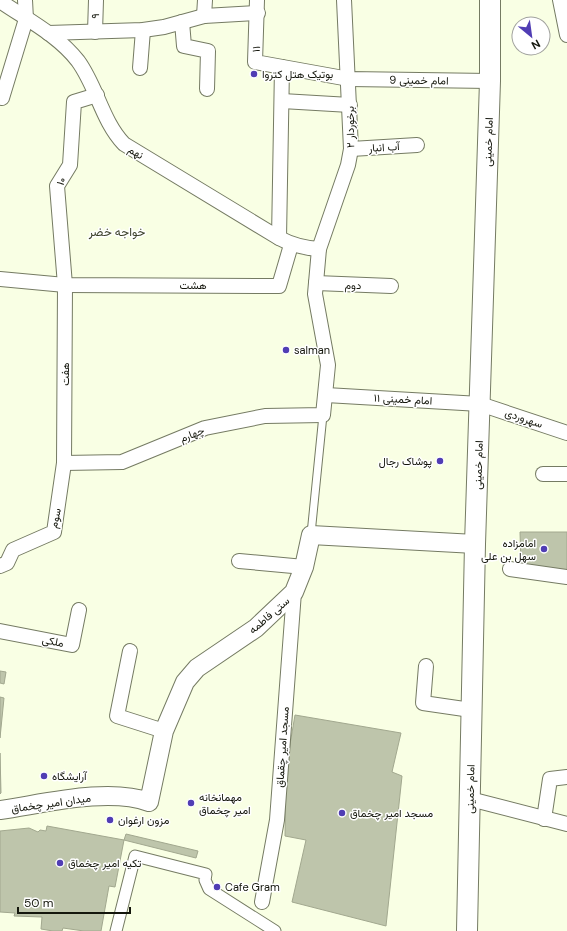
<svg xmlns="http://www.w3.org/2000/svg" width="567" height="931" viewBox="0 0 567 931" font-family="'DM Sans',Vazirmatn,sans-serif">
	<style>
		.building { fill: #bec5ab; stroke: #a2a88f }
		.lines { fill: none; stroke-linecap: round; stroke-linejoin: round }
		.service-casing { stroke: #757b63; stroke-width: 9 }
		.pedestrian-casing { stroke: #757b63; stroke-width: 13 }
		.minor-casing { stroke: #757b63; stroke-width: 16 }
		.tertiary-casing { stroke: #757b63; stroke-width: 20 }
		.secondary-casing { stroke: #757b63; stroke-width: 22 }
		.service { stroke: #fff; stroke-width: 7 }
		.pedestrian { stroke: #fff; stroke-width: 11 }
		.minor { stroke: #fff; stroke-width: 14 }
		.tertiary { stroke: #fff; stroke-width: 18 }
		.secondary { stroke: #fff; stroke-width: 20 }
		.poi-dot { fill: #503db4; stroke: #fff; stroke-width: 1.5 }
		.labels { text-anchor: middle; dominant-baseline: central; stroke-width: 3; stroke-linejoin: round; paint-order: stroke }
		.street-label { font-size: 11px; fill: #14160c; stroke: #fff }
		.poi-label { font-size: 11px; fill: #14160c; stroke: #fff; text-anchor: start }
		.neighbourhood-label { font-size: 12px; fill: #393e28; stroke: #fff }
	</style>
	<rect width="100%" height="100%" fill="#f9ffe4"/>
	<g class="building">
		<path d="M520,532H567V573L521,566Z"/>
		<path d="M0,671L6,672L4,684L0,683Z"/>
		<path d="M0,697L4,698L0,738Z"/>
		<path d="M295,715L401,733L392,772L402,776L386,926L292,902L306,840L285,836L286,768Z"/>
		<path d="M0,753L1,793L0,794Z"/>
		<path d="M47,826L124,840L115,887L109,886L101,931H84L63,928L62,931H53L41,929L42,917L14,916L15,913L0,912V831L29,828L38,832L40,830L46,831Z"/>
		<path d="M126,834L198,851L196,858L124,840Z"/>
	</g>
	<g class="lines">
		<defs>
			<path id="service" d="M311,534L323,415"/>
			<path id="pedestrian" d="M116,931L135,856L206,874L205,880L209,889L275,931"/>
			<g id="minor">
				<path d="M257,0L255,62L349,79L490,81"/>
				<path d="M560,0L567,35"/>
				<path d="M0,1C26,19 58,35 78,61C97,87 102,121 124,144L279,238C292,245 304,248 319,249"/>
				<path d="M204,16L205,0"/>
				<path d="M182,22L184,46L208,51L207,89"/>
				<path d="M95,32L96,0"/>
				<path d="M48,33L143,30L164,27L204,16L258,13"/>
				<path d="M140,68L143,30"/>
				<path d="M0,97L2,98L26,19L25,0"/>
				<path d="M282,101L350,105"/>
				<path d="M351,149L417,145"/>
				<path d="M279,238L282,67"/>
				<path d="M0,279L65,285L279,286L291,245"/>
				<path d="M316,283L391,286"/>
				<path d="M326,395L480,404L567,433"/>
				<path d="M64,463L122,462L205,428L265,416L323,415L328,365L315,294L319,249L348,165L351,149L344,0"/>
				<path d="M543,474H567"/>
				<path d="M239,561L304,567"/>
				<path d="M0,566L7,563L13,550L54,532L64,463L65,285L57,186L70,165L74,102L97,95"/>
				<path d="M510,569L567,577"/>
				<path d="M0,631L72,645L79,610"/>
				<path d="M130,651L117,716L164,731"/>
				<path d="M426,666L423,703L471,710"/>
				<path d="M470,799L567,824"/>
				<path d="M544,819L550,779L567,777"/>
				<path d="M262,902L277,820L294,592"/>
			</g>
			<path id="tertiary" d="M0,810C43,804 108,787 149,802L164,731L185,682L197,668L256,628L294,592L304,567L311,535L475,544"/>
			<path id="secondary" d="M467,931L475,544L490,81V0"/>
		</defs>
		<use href="#service" class="service-casing"/>
		<use href="#pedestrian" class="pedestrian-casing"/>
		<use href="#minor" class="minor-casing"/>
		<use href="#tertiary" class="tertiary-casing"/>
		<use href="#secondary" class="secondary-casing"/>
		<use href="#service" class="service"/>
		<use href="#pedestrian" class="pedestrian"/>
		<use href="#minor" class="minor"/>
		<use href="#tertiary" class="tertiary"/>
		<use href="#secondary" class="secondary"/>
	</g>
	<g class="poi-dot">
		<circle cx="254" cy="74" r="4"/>
		<circle cx="286" cy="350" r="4"/>
		<circle cx="440" cy="461" r="4"/>
		<circle cx="544" cy="549" r="4"/>
		<circle cx="44" cy="776" r="4"/>
		<circle cx="191" cy="803" r="4"/>
		<circle cx="342" cy="813" r="4"/>
		<circle cx="110" cy="820" r="4"/>
		<circle cx="60" cy="863" r="4"/>
		<circle cx="217" cy="887" r="4"/>
	</g>
	<g class="labels">
		<g class="street-label">
			<text transform="translate(95 16) rotate(-89)">۹</text>
			<text transform="translate(256 49) rotate(-87)">۱۱</text>
			<text transform="translate(419 80) rotate(1)">امام خمینی 9</text>
			<text transform="translate(350 127) rotate(-91)">برخوردار ۲</text>
			<text transform="translate(488 142) rotate(-88)">امام خمینی</text>
			<text transform="translate(384 147) rotate(-4)">آب انبار</text>
			<text transform="translate(136 152) rotate(31)">نهم</text>
			<text transform="translate(61 181) rotate(-66)">۱۰</text>
			<text x="193" y="285">هشت</text>
			<text transform="translate(353 285) rotate(2)">دوم</text>
			<text transform="translate(65 374) rotate(-90)">هفت</text>
			<text transform="translate(403 399) rotate(3)">امام خمینی ۱۱</text>
			<text transform="translate(524 418) rotate(19)">سهروردی</text>
			<text transform="translate(192 434) rotate(-21)">چهارم</text>
			<text transform="translate(478 465) rotate(-88)">امام خمینی</text>
			<text transform="translate(55 518) rotate(-78)">سوم</text>
			<text transform="translate(269 615) rotate(-41)">ستی فاطمه</text>
			<text transform="translate(53 641) rotate(11)">ملکی</text>
			<text transform="translate(282 747) rotate(-86)">مسجد امیر چقماق</text>
			<text transform="translate(470 789) rotate(-89)">امام خمینی</text>
			<text transform="translate(51 803) rotate(-8)">میدان امیر چخماق</text>
		</g>
		<g class="poi-label">
			<text x="262" y="74">بوتیک هتل کتروا</text>
			<text x="294" y="350">salman</text>
			<text x="432" y="461" text-anchor="end">پوشاک رجال</text>
			<text x="536" y="543" text-anchor="end">امامزاده<tspan x="536" dy="13">سهل بن علی</tspan></text>
			<text x="52" y="776">آرایشگاه</text>
			<text x="199" y="797">مهمانخانه<tspan x="199" dy="13">امیر چخماق</tspan></text>
			<text x="350" y="813">مسجد امیر چخماق</text>
			<text x="118" y="820">مزون ارغوان</text>
			<text x="68" y="863">تکیه امیر چخماق</text>
			<text x="225" y="887">Cafe Gram</text>
		</g>
		<g class="neighbourhood-label">
			<text x="117" y="232">خواجه خضر</text>
		</g>
	</g>
	<g transform="translate(531 36) rotate(151)"><circle r="19" fill="#ffffff" stroke="#a1a29e"/>
	<path d="M0-3L7 15L0 10L-7 15Z" fill="#503db4"/>
	<text y="-6" font-size="11" font-weight="bold" text-anchor="middle" fill="#14160c">N</text>
	</g>
	<path d="M18 907v6h112v-6" fill="none" stroke="#14160c" stroke-width="2"/>
	<text x="24" y="907" font-size="12" fill="#14160c" stroke="#ffffff" stroke-width="3" paint-order="stroke">50 m</text>
</svg>
